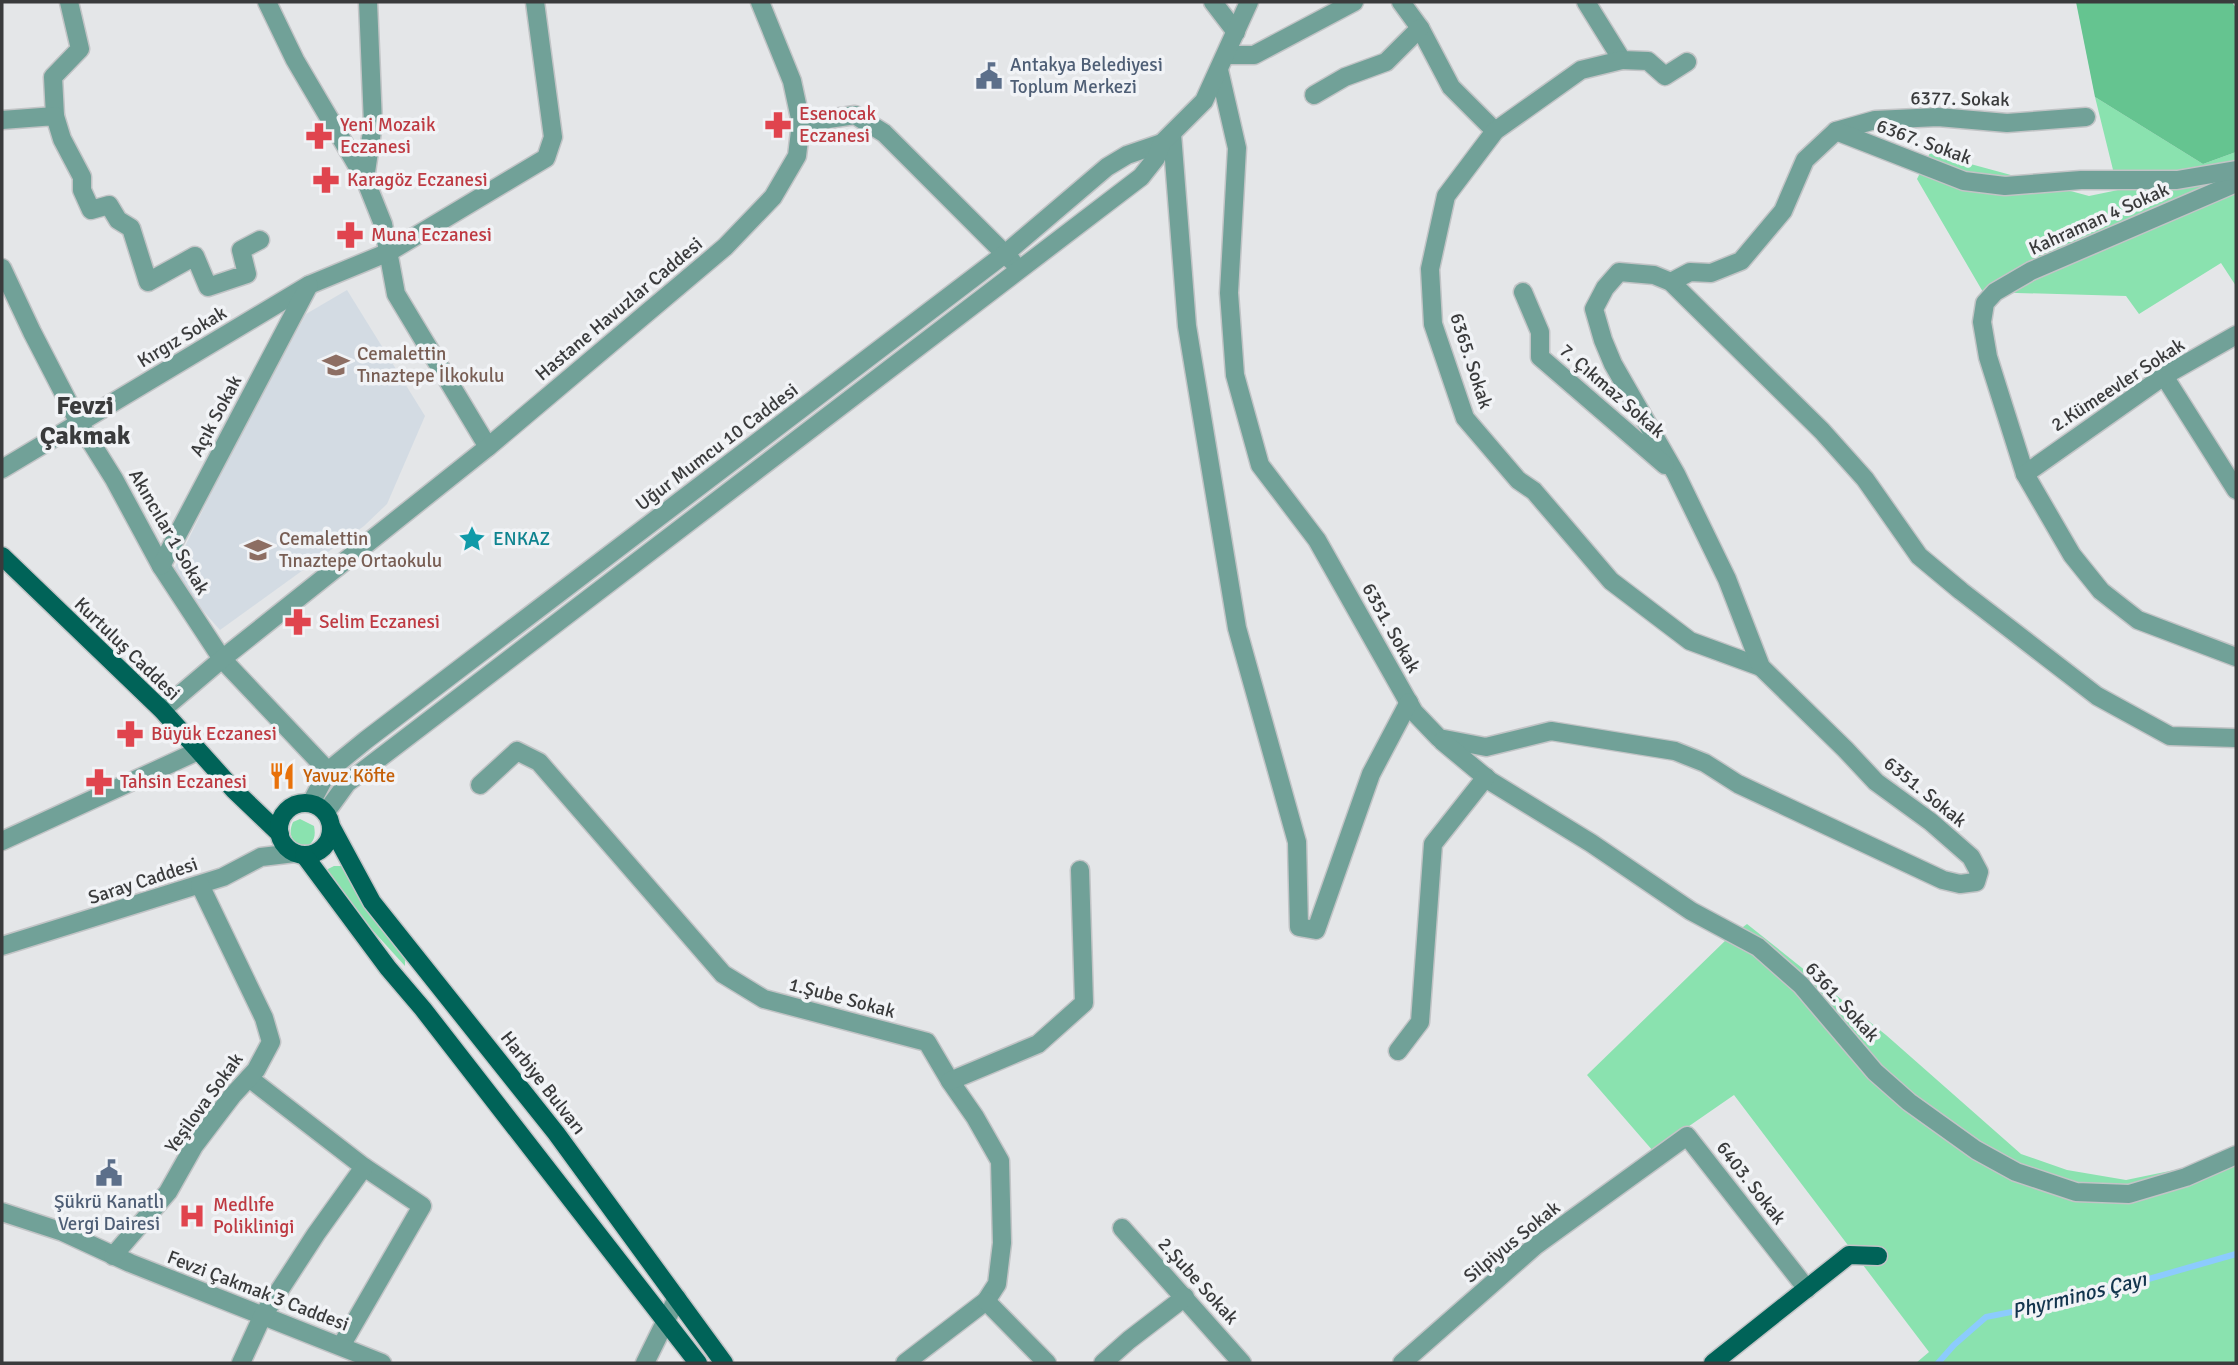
<svg xmlns="http://www.w3.org/2000/svg" width="2238" height="1365" viewBox="0 0 2238 1365" font-family="Signika,sans-serif">
	<style>
		.built { fill: #d3dbe3 }
		.green { fill: #8ae2af }
		.forest { fill: #65c490 }
		.lines { fill: none; stroke-linecap: round; stroke-linejoin: round }
		.stream { stroke: #8ccbfd; stroke-width: 6 }
		.minor-casing { stroke: #c2c4c6; stroke-width: 21 }
		.major-casing { stroke: #c2c4c6; stroke-width: 21 }
		.minor { stroke: #71a198; stroke-width: 18 }
		.major { stroke: #006358; stroke-width: 18 }
		.labels { text-anchor: middle; dominant-baseline: central; stroke-width: 7; stroke-linejoin: round; paint-order: stroke }
		.service-label { font-size: 19px; fill: #4e5e75; stroke: #f1f3f6; text-anchor: start }
		.street-label { font-size: 19px; fill: #3a3b3c; stroke: #f1f3f6 }
		.health-label { font-size: 19px; fill: #be3a42; stroke: #f1f3f6; text-anchor: start }
		.education-label { font-size: 19px; fill: #785e54; stroke: #f1f3f6; text-anchor: start }
		.culture-label { font-size: 19px; fill: #0d838f; stroke: #f1f3f6; text-anchor: start }
		.food-label { font-size: 19px; fill: #c56008; stroke: #f1f3f6; text-anchor: start }
		.water-label { font-size: 21px; font-style: italic; fill: #13354e; stroke: #f1f3f6 }
		.district-label { font-size: 26px; font-weight: bold; fill: #3a3b3c; stroke: #f1f3f6 }
	</style>
	<rect width="100%" height="100%" fill="#e4e6e8"/>
	<path class="built" d="M347,290L425,416L387,504L364,526L220,630L182,587L172,573L238,438L306,314Z"/>
	<g class="green">
		<path d="M2095,97L2203,164L2236,152V286L2221,263L2139,314L2126,296L1983,292L1917,179L1930,153L2089,196L2118,190Z"/>
		<path d="M300,819L314,826C316,837 314,840 307,848C293,845 287,835 293,822Z"/>
		<path d="M334,866H341L348,871L405,953V966L327,880L325,875L328,869Z"/>
		<path d="M1747,924L1886,1035L2021,1154L2067,1170L2126,1180L2189,1167L2236,1147V1363H1916L1929,1352L1734,1095L1653,1151L1587,1075L1727,939Z"/>
	</g>
	<path class="forest" d="M2076,2H2232L2236,8V152L2203,164L2095,97Z"/>
	<g class="lines">
		<path class="stream" d="M1938,1363L1954,1345L1986,1317L2082,1298L2236,1254"/>
		<defs>
			<g id="minor">
				<path d="M267,2L295,60L365,179"/>
				<path d="M368,2L373,124L365,179L383,224L396,294L488,447"/>
				<path d="M1213,2L1236,32"/>
				<path d="M1401,2L1420,28L1451,87L1495,131"/>
				<path d="M1586,2L1622,60L1648,61L1665,76L1687,62"/>
				<path d="M1226,55H1254L1354,2"/>
				<path d="M1622,60L1581,70L1495,131L1446,196L1430,269L1433,324L1465,418L1518,480L1534,491L1611,581L1690,641L1761,667"/>
				<path d="M1219,70L1237,148L1229,293L1235,375L1260,465L1317,540L1414,712L1439,738L1486,747L1551,731L1675,751L1705,763L1738,784L1943,880L1960,884L1976,882L1979,872L1971,857L1931,822L1876,782L1845,749L1761,667L1727,579L1676,474L1613,364L1603,340L1594,309L1605,288L1619,272L1654,275L1671,282L1822,431L1865,479L1919,556L1961,591L2097,696L2170,736L2236,738"/>
				<path d="M1314,95L1345,77L1386,62L1420,28"/>
				<path d="M55,116L53,77L80,49L69,2"/>
				<path d="M2,120L55,116L62,139L82,177V190L91,210L109,205L118,220L131,228L148,282L195,256L208,287L247,274L241,250L260,240"/>
				<path d="M801,123L855,115L884,133L1012,261"/>
				<path d="M1836,131L1875,120L1938,117L2007,123L2086,117"/>
				<path d="M1172,134L1187,326L1237,628L1297,842L1299,927L1316,930L1371,774L1409,702"/>
				<path d="M2236,183L2031,271L1995,292L1985,303L1982,322L1988,357L2025,474L2072,555L2101,591L2138,620L2236,657"/>
				<path d="M2,268L32,332L79,423L114,479L161,566L222,659L328,771L338,777"/>
				<path d="M1671,282L1690,272L1711,273L1741,261L1783,211L1805,160L1836,131L1964,181L2005,186L2081,180H2177L2236,170"/>
				<path d="M1523,292L1540,332V357L1665,465"/>
				<path d="M2164,376L2236,490"/>
				<path d="M2,469L309,285L389,252L546,158L553,137L535,2"/>
				<path d="M2025,474L2164,376L2236,335"/>
				<path d="M161,566L309,285"/>
				<path d="M162,710L222,659L488,447L725,247L773,197L797,156L801,123L792,81L760,2"/>
				<path d="M1442,741L1490,781L1591,843L1691,911L1758,947L1801,985L1875,1072L1909,1102L1976,1150L2016,1172L2076,1192L2129,1194L2186,1177L2236,1155"/>
				<path d="M480,785L517,751L539,762L723,974L764,999L927,1042L950,1081L975,1117L1000,1161L1002,1243L997,1284L986,1301L905,1363"/>
				<path d="M311,803L328,771L366,740L1006,253L1107,167L1127,155L1162,143"/>
				<path d="M326,812L347,783L1141,177L1156,158L1162,143L1204,101L1249,2"/>
				<path d="M2,841L198,751"/>
				<path d="M2,946L223,877L261,857L295,853"/>
				<path d="M1398,1051L1420,1022L1433,844L1486,777"/>
				<path d="M249,1078L364,1167L422,1206L341,1346"/>
				<path d="M950,1081L1038,1044L1084,1003L1080,870"/>
				<path d="M2,1212L63,1232L130,1263L382,1363"/>
				<path d="M1122,1228L1242,1363"/>
				<path d="M113,1256L168,1192L194,1146L232,1096L256,1070L271,1042L264,1018L200,885"/>
				<path d="M986,1301L1047,1363"/>
				<path d="M241,1363L262,1317L316,1234L364,1167"/>
				<path d="M645,1363L677,1298"/>
				<path d="M1103,1363L1129,1340L1185,1297"/>
				<path d="M1402,1363L1535,1246L1687,1136L1807,1289"/>
			</g>
			<g id="major">
				<path d="M2,556L162,710L234,790L280,834"/>
				<circle cx="305" cy="829" r="26"/>
				<path d="M332,828L372,902L556,1133L724,1363"/>
				<path d="M304,855L388,968L423,1009L698,1363"/>
				<path d="M1713,1363L1849,1255L1878,1256"/>
			</g>
		</defs>
		<use href="#minor" class="minor-casing"/>
		<use href="#major" class="major-casing"/>
		<use href="#minor" class="minor"/>
		<use href="#major" class="major"/>
	</g>
	<defs>
		<symbol id="civic-bare" viewBox="-9 -9 18 18"><path d="M-.6-6.5H3V-4.5H.6V-3L4-1V1h2V6H-6V1h2V-1L-.6-3ZM-1.2 2.5V6h2.4V2.5Z" fill="#5c6f8a" stroke="#f1f3f6" stroke-width="2.5" paint-order="stroke"/></symbol>
		<symbol id="pharmacy-bare" viewBox="-9 -9 18 18"><path d="M-2-6h4v4h4v4h-4v4h-4v-4h-4v-4h4Z" fill="#e0444e" stroke="#f1f3f6" stroke-width="2.5" paint-order="stroke"/></symbol>
		<symbol id="school-bare" viewBox="-9 -9 18 18"><path d="M0-5L7-2L0 1L-7-2ZM-4 1L0 2.5L4 1V4Q0 6-4 4Z" fill="#8d6e63" stroke="#f1f3f6" stroke-width="2.5" paint-order="stroke"/></symbol>
		<symbol id="sight-bare" viewBox="-9 -9 18 18"><path d="M0-6L1.8-2.2L6-1.7L2.9 1.2L3.7 5.4L0 3.3L-3.7 5.4L-2.9 1.2L-6-1.7L-1.8-2.2Z" fill="#0f9aa8" stroke="#f1f3f6" stroke-width="2.5" paint-order="stroke"/></symbol>
		<symbol id="restaurant-bare" viewBox="-9 -9 18 18"><path d="M-5-6h1v4h1v-4h1v4h1v-4h1v5L-1.5 .5V6h-2V.5L-5-1ZM5-6V6H3V1.5H1.5Q1.5-4 5-6Z" fill="#e8710a" stroke="#f1f3f6" stroke-width="2.5" paint-order="stroke"/></symbol>
		<symbol id="hospital-bare" viewBox="-9 -9 18 18"><path d="M-5-5h3v3.5h4V-5h3V5h-3V1.5h-4V5h-3Z" fill="#e0444e" stroke="#f1f3f6" stroke-width="2.5" paint-order="stroke"/></symbol>
	</defs>
	<g fill-rule="evenodd">
		<use href="#civic-bare" x="970" y="57" width="38" height="38"/>
		<use href="#pharmacy-bare" x="759" y="106" width="38" height="38"/>
		<use href="#pharmacy-bare" x="300" y="117" width="38" height="38"/>
		<use href="#pharmacy-bare" x="307" y="161" width="38" height="38"/>
		<use href="#pharmacy-bare" x="331" y="216" width="38" height="38"/>
		<use href="#school-bare" x="317" y="346" width="38" height="38"/>
		<use href="#sight-bare" x="453" y="520" width="38" height="38"/>
		<use href="#school-bare" x="239" y="531" width="38" height="38"/>
		<use href="#pharmacy-bare" x="279" y="603" width="38" height="38"/>
		<use href="#pharmacy-bare" x="111" y="715" width="38" height="38"/>
		<use href="#restaurant-bare" x="263" y="757" width="38" height="38"/>
		<use href="#pharmacy-bare" x="80" y="763" width="38" height="38"/>
		<use href="#civic-bare" x="90" y="1154" width="38" height="38"/>
		<use href="#hospital-bare" x="173" y="1197" width="38" height="38"/>
	</g>
	<g class="labels">
		<g class="service-label">
			<text x="1010" y="65">Antakya Belediyesi<tspan x="1010" dy="22">Toplum Merkezi</tspan></text>
			<text x="109" y="1202" text-anchor="middle">Şükrü Kanatlı<tspan x="109" dy="22">Vergi Dairesi</tspan></text>
		</g>
		<g class="street-label">
			<text transform="translate(1960 99) rotate(1)">6377. Sokak</text>
			<text transform="translate(1924 142) rotate(20)">6367. Sokak</text>
			<text transform="translate(2099 219) rotate(-24)">Kahraman 4 Sokak</text>
			<text transform="translate(619 309) rotate(-40)">Hastane Havuzlar Caddesi</text>
			<text transform="translate(182 337) rotate(-31)">Kırgız Sokak</text>
			<text transform="translate(1471 361) rotate(72)">6365. Sokak</text>
			<text transform="translate(2118 385) rotate(-33)">2.Kümeevler Sokak</text>
			<text transform="translate(1612 391) rotate(41)">7. Çıkmaz Sokak</text>
			<text transform="translate(216 416) rotate(-62)">Açık Sokak</text>
			<text transform="translate(717 447) rotate(-37)">Uğur Mumcu 10 Caddesi</text>
			<text transform="translate(169 532) rotate(60)">Akıncılar 1 Sokak</text>
			<text transform="translate(1391 628) rotate(61)">6351. Sokak</text>
			<text transform="translate(127 649) rotate(44)">Kurtuluş Caddesi</text>
			<text transform="translate(1925 792) rotate(39)">6351. Sokak</text>
			<text transform="translate(143 881) rotate(-18)">Saray Caddesi</text>
			<text transform="translate(842 998) rotate(15)">1.Şube Sokak</text>
			<text transform="translate(1842 1002) rotate(48)">6361. Sokak</text>
			<text transform="translate(543 1083) rotate(52)">Harbiye Bulvarı</text>
			<text transform="translate(204 1103) rotate(-54)">Yeşilova Sokak</text>
			<text transform="translate(1751 1183) rotate(52)">6403. Sokak</text>
			<text transform="translate(1512 1242) rotate(-39)">Silpiyus Sokak</text>
			<text transform="translate(1198 1281) rotate(48)">2.Şube Sokak</text>
			<text transform="translate(258 1291) rotate(21)">Fevzi Çakmak 3 Caddesi</text>
		</g>
		<g class="health-label">
			<text x="799" y="114">Esenocak<tspan x="799" dy="22">Eczanesi</tspan></text>
			<text x="340" y="125">Yeni Mozaik<tspan x="340" dy="22">Eczanesi</tspan></text>
			<text x="347" y="180">Karagöz Eczanesi</text>
			<text x="371" y="235">Muna Eczanesi</text>
			<text x="319" y="622">Selim Eczanesi</text>
			<text x="151" y="734">Büyük Eczanesi</text>
			<text x="120" y="782">Tahsin Eczanesi</text>
			<text x="213" y="1205">Medlıfe<tspan x="213" dy="22">Poliklinigi</tspan></text>
		</g>
		<g class="education-label">
			<text x="357" y="354">Cemalettin<tspan x="357" dy="22">Tınaztepe İlkokulu</tspan></text>
			<text x="279" y="539">Cemalettin<tspan x="279" dy="22">Tınaztepe Ortaokulu</tspan></text>
		</g>
		<g class="culture-label">
			<text x="493" y="539">ENKAZ</text>
		</g>
		<g class="food-label">
			<text x="303" y="776">Yavuz Köfte</text>
		</g>
		<g class="water-label">
			<text transform="translate(2079 1295) rotate(-14)">Phyrminos Çayı</text>
		</g>
		<g class="district-label">
			<text x="85" y="406">Fevzi<tspan x="85" dy="30">Çakmak</tspan></text>
		</g>
	</g>
	<rect width="2238" height="1365" fill="none" stroke="#3a3b3c" stroke-width="7"/>
</svg>
